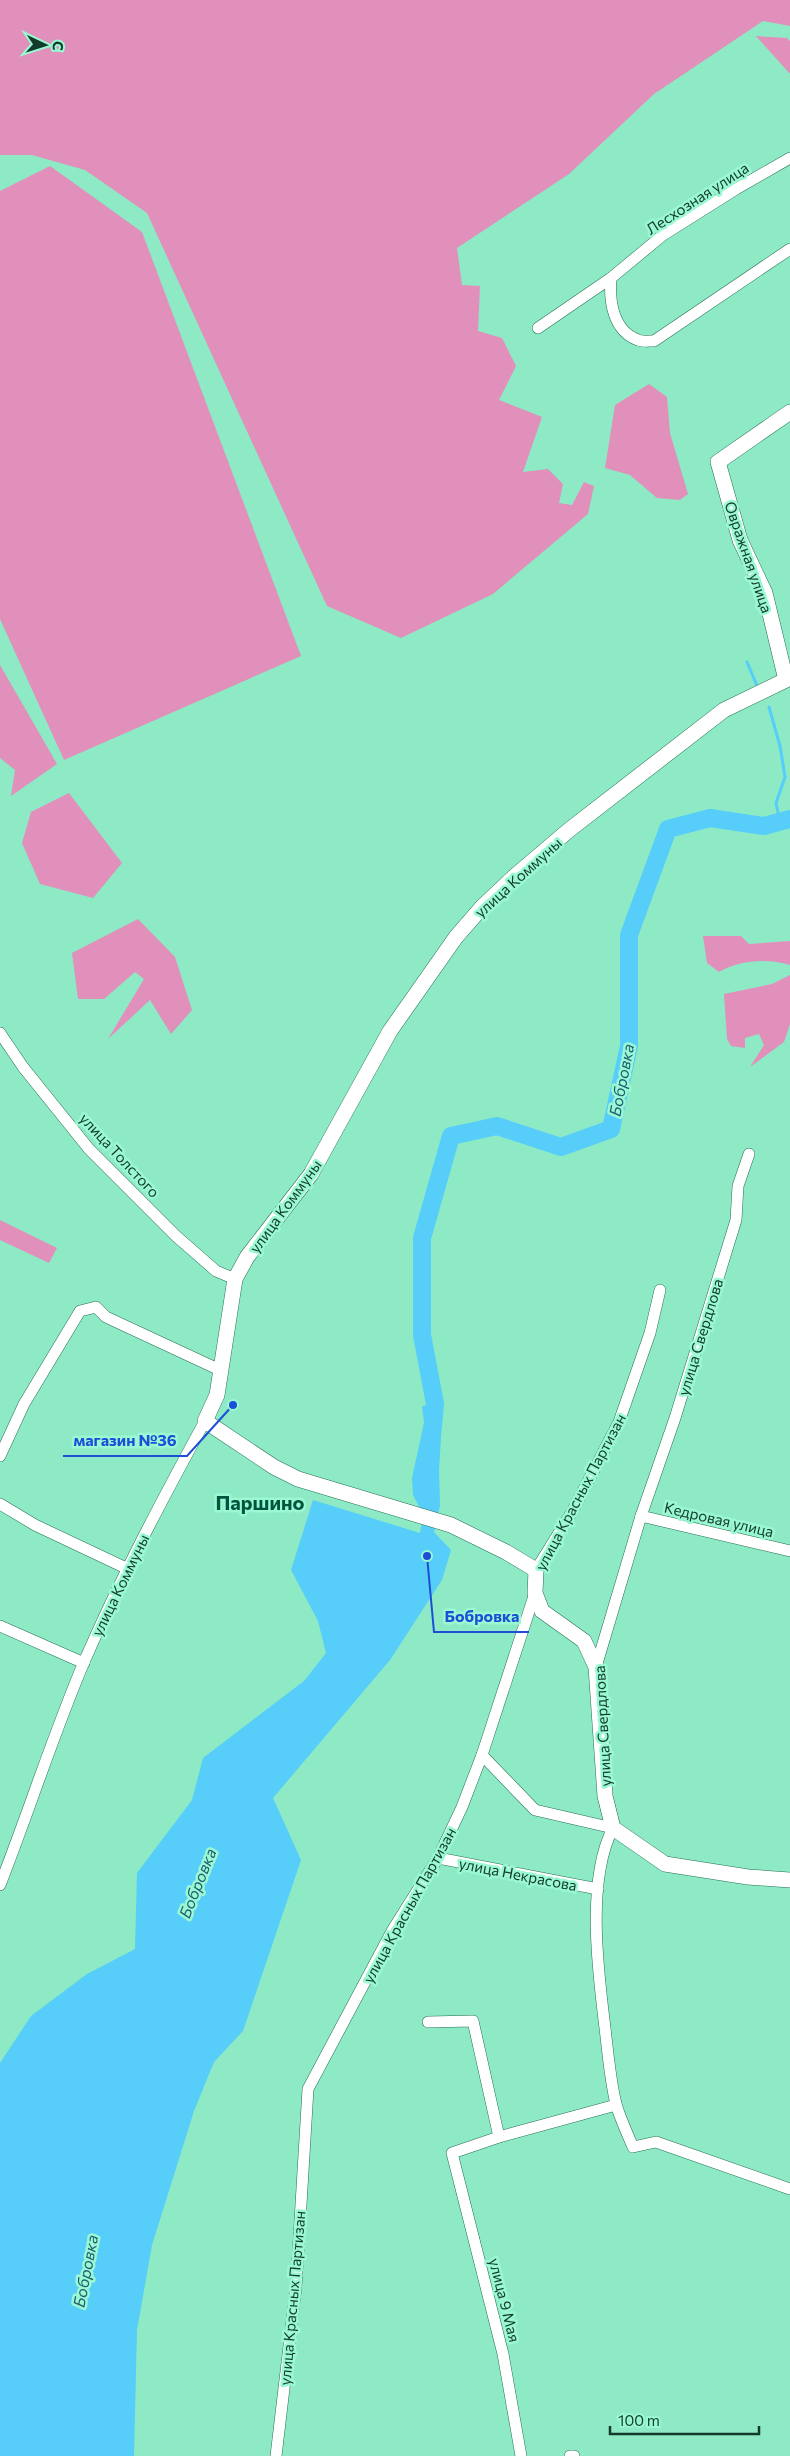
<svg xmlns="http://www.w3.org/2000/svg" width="790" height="2456" viewBox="0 0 790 2456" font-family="Commissioner,sans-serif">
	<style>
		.green { fill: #e18fbb }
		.water { fill: #57cdf9 }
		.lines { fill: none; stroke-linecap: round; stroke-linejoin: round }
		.stream { stroke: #57cdf9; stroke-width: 3 }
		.river { stroke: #57cdf9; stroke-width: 18 }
		.minor-casing { stroke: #266f56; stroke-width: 12 }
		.tertiary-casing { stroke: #266f56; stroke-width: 16 }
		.minor { stroke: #fff; stroke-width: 11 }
		.tertiary { stroke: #fff; stroke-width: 15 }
		.labels { text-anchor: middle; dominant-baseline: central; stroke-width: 5; stroke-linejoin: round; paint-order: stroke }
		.street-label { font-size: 15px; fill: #123b2c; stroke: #9af8d2 }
		.water-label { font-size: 16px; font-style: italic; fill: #1e5d74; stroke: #9af8d2 }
		.district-label { font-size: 20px; font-weight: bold; fill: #00553e; stroke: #9af8d2 }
		.leader { fill: none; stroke: #1d4ed8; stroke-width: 2 }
		.callout-dot { fill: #1d4ed8; stroke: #9af8d2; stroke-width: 2 }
		.callout-label { font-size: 16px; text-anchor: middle; font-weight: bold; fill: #1d4ed8; stroke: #9af8d2; stroke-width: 5; stroke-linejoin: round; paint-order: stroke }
	</style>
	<rect width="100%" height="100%" fill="#8deac5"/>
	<g class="green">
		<path d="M0,0H790V26L763,21L654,94L569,174L457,248L462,285L480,286L478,331L502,338L516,366L499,400L542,417L523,472L548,469L563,484L559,503L572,505L584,482L594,486L588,514L493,594L401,638L327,606L147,213L85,170L32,155H0Z"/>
		<path d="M756,36L787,38L790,41V74Z"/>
		<path d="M50,166L142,232L301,656L64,760L0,619V191Z"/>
		<path d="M649,384L667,397L670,433L688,494L680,500L657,498L630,475L605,468L615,405Z"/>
		<path d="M0,665L57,764L11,796L15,770L0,758Z"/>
		<path d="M69,793L122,863L93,898L40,884L22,843L31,812Z"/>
		<path d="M138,919L175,957L192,1010L171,1034L150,1000L108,1039L144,979L135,972L104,999H78L72,953Z"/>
		<path d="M703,936H741L749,944L790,941V965C768,958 739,960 719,972L707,963Z"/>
		<path d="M790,975V1024L784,1042L750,1067L764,1045L759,1034L745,1038V1048L731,1046L727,1039L724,994L772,984Z"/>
		<path d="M0,1220L57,1248L49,1263L0,1240Z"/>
	</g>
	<path class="water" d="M435,1404H443L439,1470L440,1505L434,1532L451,1550L442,1580L390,1660L273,1798L301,1860L243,2031L214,2062L194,2111L152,2245L137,2330L134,2456H0V2063L31,2016L87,1974L135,1949L137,1873L192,1800L203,1758L304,1681L326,1653L318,1621L291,1570L313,1500L420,1533L423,1514L413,1495L412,1478L424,1423L422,1406Z"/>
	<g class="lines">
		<g class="stream">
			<path d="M747,662L758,688"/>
			<path d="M769,707L780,746L785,777L776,803L780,822"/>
		</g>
		<path class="river" d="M433,1426L435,1404L422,1335V1238L451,1136L497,1126L561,1147L611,1129L629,1046V935L668,829L710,818L764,826L790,819"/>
		<defs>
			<g id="minor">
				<path d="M790,158L736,189L663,235L611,278C609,301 613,331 638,340C642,342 649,341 654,341L790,249"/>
				<path d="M538,328L611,278"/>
				<path d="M0,1033L23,1067L89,1149L176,1236L216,1271L235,1279"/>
				<path d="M0,1456L24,1404L80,1311L96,1307L106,1317L220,1370"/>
				<path d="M0,1504L35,1525L126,1568"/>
				<path d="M641,1516L790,1551"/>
				<path d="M536,1570L572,1512L619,1422L650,1333L660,1290"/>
				<path d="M0,1626L84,1663"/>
				<path d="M596,1667L641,1516L675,1418L736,1220L738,1186L749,1154"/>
				<path d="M482,1755L535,1810L613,1828C586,1880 598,1971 605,2028C608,2053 610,2079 616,2104C620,2118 627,2133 633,2147L656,2142L790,2189"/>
				<path d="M438,1858L598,1889"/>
				<path d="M0,1885C29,1811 53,1735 84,1662C120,1579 162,1500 205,1421"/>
				<path d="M428,2022L473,2021L499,2137"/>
				<path d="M276,2456L296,2287L308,2089L392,1931L438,1858L462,1807L482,1755L535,1593"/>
				<path d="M521,2456L503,2354L452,2153L499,2137L616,2105"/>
				<path d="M570,2456H574"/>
			</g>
			<path id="tertiary" d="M790,412L718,462L740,540L765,593L786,680L724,710L569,830L516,875L483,906L456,937L390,1031L311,1174L247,1257L235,1279L217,1395L205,1421L274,1467L298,1479L451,1525L506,1552L536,1570L535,1593L542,1611L584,1641L596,1667L605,1796L613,1828L665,1864L748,1877L790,1880"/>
		</defs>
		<use href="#minor" class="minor-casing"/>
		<use href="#tertiary" class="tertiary-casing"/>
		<use href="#minor" class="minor"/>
		<use href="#tertiary" class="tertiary"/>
	</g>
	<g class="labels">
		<g class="street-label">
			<text transform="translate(697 198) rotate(-33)">Лесхозная улица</text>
			<text transform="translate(749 557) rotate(71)">Овражная улица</text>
			<text transform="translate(518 877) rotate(-42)">улица Коммуны</text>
			<text transform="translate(120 1155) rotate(47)">улица Толстого</text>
			<text transform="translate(285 1206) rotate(-54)">улица Коммуны</text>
			<text transform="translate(700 1337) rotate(-73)">улица Свердлова</text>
			<text transform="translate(580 1492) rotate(-62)">улица Красных Партизан</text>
			<text transform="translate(719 1519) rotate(13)">Кедровая улица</text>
			<text transform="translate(120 1585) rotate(-64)">улица Коммуны</text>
			<text transform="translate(602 1726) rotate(-93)">улица Свердлова</text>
			<text transform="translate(518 1874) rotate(11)">улица Некрасова</text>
			<text transform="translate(409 1905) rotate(-61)">улица Красных Партизан</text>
			<text transform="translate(292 2298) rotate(-85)">улица Красных Партизан</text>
			<text transform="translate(505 2300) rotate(76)">улица 9 Мая</text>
		</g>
		<g class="water-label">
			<text transform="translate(621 1080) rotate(-79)">Бобровка</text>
			<text transform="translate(197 1883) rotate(-68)">Бобровка</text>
			<text transform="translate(85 2271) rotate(-79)">Бобровка</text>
		</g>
		<g class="district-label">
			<text x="260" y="1502">Паршино</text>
		</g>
	</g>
	<path class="leader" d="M233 1405L187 1456H63M427 1556L434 1632H529"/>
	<g class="callout-dot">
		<circle cx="233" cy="1405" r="5"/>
		<circle cx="427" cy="1556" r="5"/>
	</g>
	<g class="callout-label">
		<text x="125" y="1446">магазин №36</text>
		<text x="482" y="1622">Бобровка</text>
	</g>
	<g transform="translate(45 45) rotate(94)" stroke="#9af8d2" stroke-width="4" paint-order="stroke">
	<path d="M0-4L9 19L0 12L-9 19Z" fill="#123b2c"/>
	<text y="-8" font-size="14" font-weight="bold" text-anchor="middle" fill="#123b2c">С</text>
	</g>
	<path d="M610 2426v8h149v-8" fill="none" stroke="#123b2c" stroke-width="2.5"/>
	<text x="618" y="2426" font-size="15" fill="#123b2c" stroke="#9af8d2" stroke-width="4" paint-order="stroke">100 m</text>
</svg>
